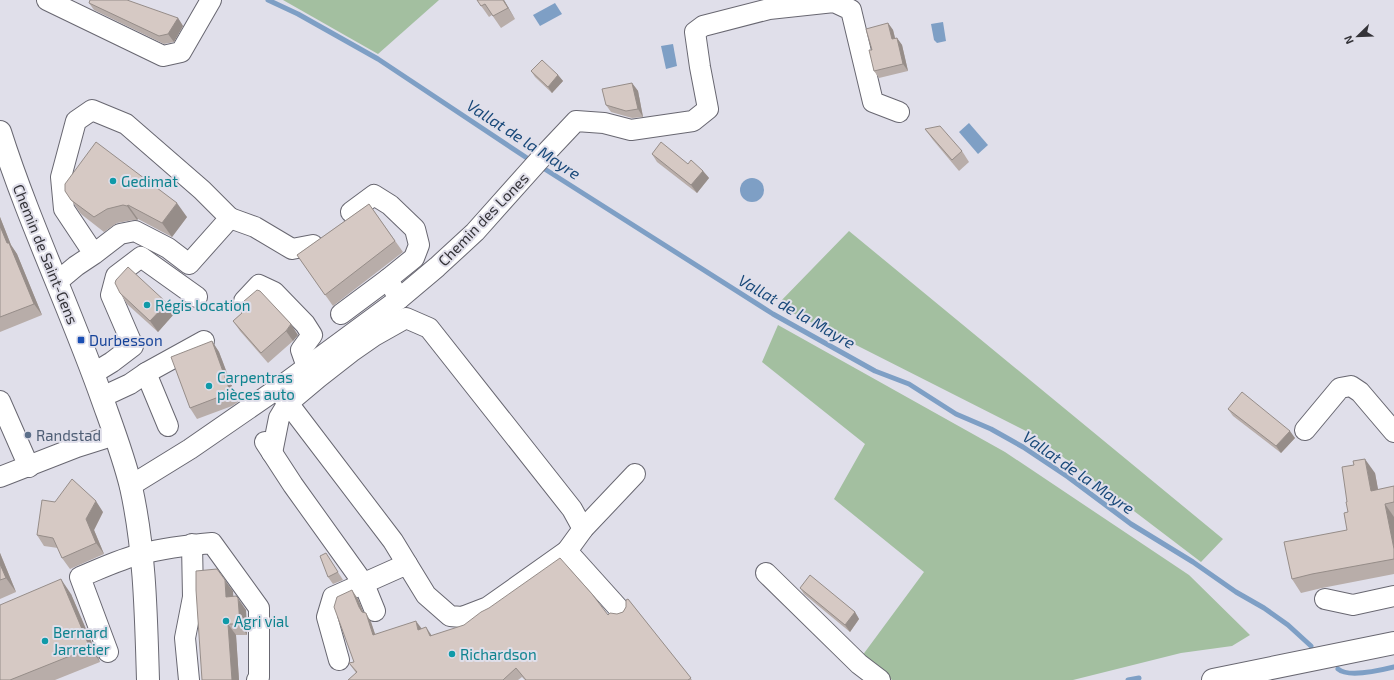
<svg xmlns="http://www.w3.org/2000/svg" width="1394" height="680" viewBox="0 0 1394 680" font-family="'Exo 2',sans-serif">
	<style>
		.green { fill: #a3bfa0 }
		.water { fill: #7e9fc5 }
		.lines { fill: none; stroke-linecap: round; stroke-linejoin: round }
		.stream { stroke: #7e9fc5; stroke-width: 5 }
		.minor-casing { stroke: #686771; stroke-width: 22 }
		.major-casing { stroke: #686771; stroke-width: 24 }
		.minor { stroke: #fff; stroke-width: 20 }
		.major { stroke: #fff; stroke-width: 22 }
		.wall { fill: #b8ada9 }
		.shaded-wall { fill: #968d89 }
		.building { fill: #d6c9c4; stroke: #968d89 }
		.culture-dot { fill: #0f9aa8; stroke: #e0dfea; stroke-width: 1.5 }
		.transit-dot { fill: #1a4fb4; stroke: #e0dfea; stroke-width: 1.5 }
		.service-dot { fill: #5c6f8a; stroke: #e0dfea; stroke-width: 1.5 }
		.labels { text-anchor: middle; dominant-baseline: central; stroke-width: 4; stroke-linejoin: round; paint-order: stroke }
		.culture-label { font-size: 15px; fill: #0d838f; stroke: #e0dfea; text-anchor: start }
		.street-label { font-size: 15px; fill: #343338; stroke: #e0dfea }
		.transit-label { font-size: 15px; fill: #164399; stroke: #e0dfea; text-anchor: start }
		.service-label { font-size: 15px; fill: #4e5e75; stroke: #e0dfea; text-anchor: start }
		.water-label { font-size: 16px; font-style: italic; fill: #19497a; stroke: #e0dfea }
	</style>
	<rect width="100%" height="100%" fill="#e0dfea"/>
	<g class="green">
		<path d="M283,0H439L378,54Z"/>
		<path d="M849,231L1223,539L1201,562L1034,435L777,305Z"/>
		<path d="M778,325L1005,452L1189,575L1250,635L1232,646L1181,653L1073,680H892L862,656L924,572L834,499L865,444L762,362Z"/>
	</g>
	<g class="water">
		<path d="M555,3L562,14L540,26L533,15Z"/>
		<path d="M943,22L946,41L937,43L934,40L931,24Z"/>
		<path d="M673,44L677,66L666,69L661,46Z"/>
		<path d="M969,123L988,145L978,154L959,132Z"/>
		<circle cx="752" cy="190" r="12"/>
	</g>
	<g class="lines">
		<g class="stream">
			<path d="M268,0L298,14L378,59L533,162"/>
			<path d="M540,166L773,314L875,371L909,384L956,414L991,429L1023,447L1068,477L1131,524L1193,562L1236,592L1264,608L1288,625L1311,646"/>
			<path d="M1338,669C1348,678 1382,670 1394,667"/>
			<path d="M1128,680L1139,678"/>
		</g>
		<defs>
			<g id="minor">
				<path d="M47,0L163,56L181,52L211,0"/>
				<path d="M351,212L374,195L390,205L415,229L419,245L414,258L388,279L399,299"/>
				<path d="M230,218L255,227L292,249L313,245"/>
				<path d="M58,281L76,266L94,254L64,209L61,177L76,121L92,110L126,124L202,190L230,218L189,264L168,248L135,231L120,234L94,254"/>
				<path d="M244,301L259,285L274,292L305,324L312,335L301,350L307,367"/>
				<path d="M341,314L388,279"/>
				<path d="M94,373L112,362L133,346L111,295L116,276L141,257L197,297"/>
				<path d="M146,373L204,341"/>
				<path d="M281,394L393,541L407,564"/>
				<path d="M102,397L130,384L146,373L168,426"/>
				<path d="M0,401L29,467"/>
				<path d="M1305,430L1340,388L1351,386L1360,392L1394,432"/>
				<path d="M265,442L293,485L364,584L375,611"/>
				<path d="M272,453L279,418L288,403L319,377L351,352L374,336L406,318L429,328L572,509L583,529"/>
				<path d="M0,477L77,447L115,435"/>
				<path d="M130,486L190,449L277,389L399,299L437,267L475,232L542,157L576,121L604,123L631,130L693,121L708,109L700,67L695,32L703,26L769,9L834,2L851,10L873,102L899,112"/>
				<path d="M567,551L621,611"/>
				<path d="M766,573L859,664L880,680"/>
				<path d="M1325,599L1353,605L1394,596"/>
				<path d="M108,652L80,577C100,569 120,559 141,554C164,548 189,545 212,543L259,608V677L257,680"/>
				<path d="M339,660L327,617L333,597L407,564L426,595L450,616L462,617L488,607L567,551L583,529L635,474"/>
				<path d="M189,680L185,638L193,597L192,544"/>
			</g>
			<g id="major">
				<path d="M0,132C29,223 71,310 103,401C113,429 124,458 131,487C145,550 146,615 148,680"/>
				<path d="M1213,680L1394,643"/>
			</g>
		</defs>
		<use href="#minor" class="minor-casing"/>
		<use href="#major" class="major-casing"/>
		<use href="#minor" class="minor"/>
		<use href="#major" class="major"/>
	</g>
	<g class="wall">
		<path d="M477,0H504L515,19L501,28L492,15L489,17Z"/>
		<path d="M89,3L178,18L183,26L174,42L164,44L94,10Z"/>
		<path d="M888,23L893,30L895,38H897L902,45L908,71L879,78L874,71L872,50Z"/>
		<path d="M531,71L558,75L563,81L552,93L535,77Z"/>
		<path d="M632,83L638,91L643,117L632,118L611,112L606,105Z"/>
		<path d="M925,129L962,151L969,162L959,171L933,140Z"/>
		<path d="M652,154L688,164L703,171L709,178L697,193L657,162Z"/>
		<path d="M65,191L187,217L172,237L138,219L137,220H133L117,223L104,232L81,214Z"/>
		<path d="M369,204L403,252L333,306L297,255Z"/>
		<path d="M0,217L11,245L17,254L42,315L0,332Z"/>
		<path d="M120,293L167,303L174,314L158,332L127,304Z"/>
		<path d="M237,307L298,335L293,341L268,363L240,331L233,321L242,313Z"/>
		<path d="M212,341L219,352L238,402L232,406L197,419L190,408Z"/>
		<path d="M1228,409L1295,438L1281,453L1233,416Z"/>
		<path d="M1375,473L1378,490L1394,486V574L1322,588L1301,593L1292,579L1347,530L1348,512L1347,502Z"/>
		<path d="M103,512L94,530L104,554L70,569L62,558L58,548L44,546L37,535Z"/>
		<path d="M0,553L16,592L0,599Z"/>
		<path d="M331,561L343,580L333,584L328,577Z"/>
		<path d="M800,588L855,612L859,619L850,632L804,594Z"/>
		<path d="M233,591V596L246,610L247,635H236L239,680H202Z"/>
		<path d="M71,594L100,662L55,680H0Z"/>
		<path d="M358,599L363,612L371,622L375,634L422,629L432,636L608,615L617,614L623,612L626,607L628,599L692,680H525L522,677L518,680H348L356,673L349,663L354,662Z"/>
	</g>
	<g class="shaded-wall">
		<path d="M503,0H504L515,19L508,8Z"/>
		<path d="M178,18L183,26L174,42L168,34Z"/>
		<path d="M888,23L893,30L897,46L892,39Z"/>
		<path d="M897,38L902,45L908,71L903,64Z"/>
		<path d="M558,75L563,81L552,93L548,87Z"/>
		<path d="M632,83L638,91L643,117L638,109Z"/>
		<path d="M703,171L709,178L697,193L691,185Z"/>
		<path d="M177,203L187,217L172,237L162,223Z"/>
		<path d="M128,205L138,219L137,220L127,206Z"/>
		<path d="M0,217L11,245L17,254L42,315L34,304L7,243L0,226Z"/>
		<path d="M167,303L174,314L158,332L150,321Z"/>
		<path d="M291,324L298,335L293,341L286,331Z"/>
		<path d="M212,341L219,352L238,402L230,391Z"/>
		<path d="M1290,431L1295,438L1281,453L1276,446Z"/>
		<path d="M1365,459L1375,473L1381,505L1371,491Z"/>
		<path d="M96,501L103,512L94,530L104,554L96,543L86,519Z"/>
		<path d="M1385,504L1394,517V549Z"/>
		<path d="M0,553L16,592L6,578L0,564Z"/>
		<path d="M61,579L71,594L100,662L90,648Z"/>
		<path d="M225,580L233,591L234,608L226,597Z"/>
		<path d="M352,590L358,599L365,616L359,607Z"/>
		<path d="M238,598L246,610L247,635L240,624Z"/>
		<path d="M855,612L859,619L850,632L845,625Z"/>
		<path d="M366,613L371,622L378,643L373,635Z"/>
		<path d="M416,621L422,629L418,630Z"/>
		<path d="M228,624L236,635L239,680H232Z"/>
		<path d="M426,627L432,636L436,645L430,636Z"/>
	</g>
	<g class="building">
		<path d="M90,0H127L178,18L168,34L159,36L89,3Z"/>
		<path d="M477,0H503L508,8L493,16L485,4L481,6Z"/>
		<path d="M888,23L892,39L897,38L903,64L874,71L869,50H872L866,29Z"/>
		<path d="M542,60L558,75L548,87L531,71Z"/>
		<path d="M632,83L638,109L626,111L606,105L602,89Z"/>
		<path d="M940,126L962,151L952,160L925,129Z"/>
		<path d="M96,142L177,203L162,223L128,205L127,206L123,205L107,209L94,217L71,200L65,191V184Z"/>
		<path d="M661,142L688,164L691,160L703,171L691,185L652,154Z"/>
		<path d="M369,204L395,241L325,295L297,255Z"/>
		<path d="M0,226L7,243H9L34,304L0,317Z"/>
		<path d="M128,267L167,303L150,321L120,293L115,283L116,280Z"/>
		<path d="M257,290L260,291L291,324L286,331L261,353L233,321L242,313L237,307Z"/>
		<path d="M212,341L230,391L224,395L190,408L171,357Z"/>
		<path d="M1242,392L1290,431L1276,446L1228,409Z"/>
		<path d="M1365,459L1371,491L1394,486V502L1385,504L1394,549V559L1312,574L1292,579L1284,542L1347,530L1344,513L1348,512L1346,502H1347L1342,467L1354,465L1353,461Z"/>
		<path d="M72,479L96,501L86,519L96,543L62,558L53,538L37,535L42,500L55,502Z"/>
		<path d="M326,553L338,572L328,577L320,556Z"/>
		<path d="M560,558L592,594L608,615L610,613L617,614L623,612L626,607V600L628,599L691,678L688,680H526L516,668L503,680H348L357,672L349,663L354,662L334,607L337,597L352,590L359,607L362,612L366,613L373,635L416,621L418,630L426,627L430,636L464,625L481,612L489,608Z"/>
		<path d="M0,564L6,578L0,580Z"/>
		<path d="M217,569L225,580L226,597L236,596L238,598L240,624H228L232,680H202L196,590V571Z"/>
		<path d="M810,575L855,612L845,625L800,588Z"/>
		<path d="M61,579L90,648L10,680H0V605Z"/>
	</g>
	<g class="culture-dot">
		<circle cx="113" cy="181" r="4"/>
		<circle cx="147" cy="305" r="4"/>
		<circle cx="209" cy="386" r="4"/>
		<circle cx="226" cy="621" r="4"/>
		<circle cx="45" cy="641" r="4"/>
		<circle cx="452" cy="654" r="4"/>
	</g>
	<rect class="transit-dot" x="77" y="336" width="8" height="8" rx="2"/>
	<circle class="service-dot" cx="28" cy="435" r="4"/>
	<g class="labels">
		<g class="culture-label">
			<text x="121" y="181">Gedimat</text>
			<text x="155" y="305">Régis location</text>
			<text x="217" y="377">Carpentras<tspan x="217" dy="17">pièces auto</tspan></text>
			<text x="234" y="621">Agri vial</text>
			<text x="53" y="632">Bernard<tspan x="53" dy="17">Jarretier</tspan></text>
			<text x="460" y="654">Richardson</text>
		</g>
		<g class="street-label">
			<text transform="translate(483 219) rotate(-46)">Chemin des Lones</text>
			<text transform="translate(46 254) rotate(68)">Chemin de Saint-Gens</text>
		</g>
		<g class="transit-label">
			<text x="89" y="340">Durbesson</text>
		</g>
		<g class="service-label">
			<text x="36" y="435">Randstad</text>
		</g>
		<g class="water-label">
			<text transform="translate(524 139) rotate(33)">Vallat de la Mayre</text>
			<text transform="translate(797 311) rotate(30)">Vallat de la Mayre</text>
			<text transform="translate(1079 472) rotate(35)">Vallat de la Mayre</text>
		</g>
	</g>
	<g transform="translate(1358 36) rotate(247)" stroke="#e0dfea" stroke-width="3" paint-order="stroke">
	<path d="M0-3L7 15L0 10L-7 15Z" fill="#343338"/>
	<text y="-6" font-size="11" font-weight="bold" text-anchor="middle" fill="#343338">N</text>
	</g>
</svg>
